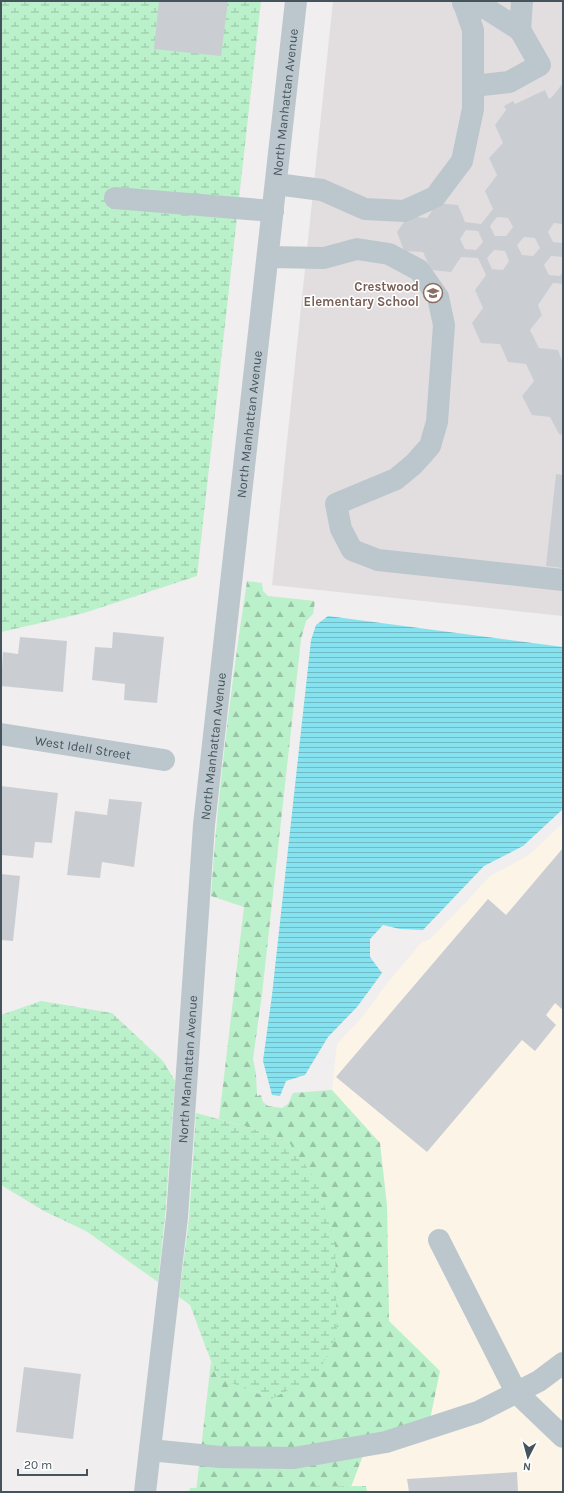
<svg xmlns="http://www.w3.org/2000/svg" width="564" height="1493" viewBox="0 0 564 1493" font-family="Karla,sans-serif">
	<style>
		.commercial { fill: #fcf4e6 }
		.education { fill: #e2dee0 }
		.forest { fill: url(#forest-firs) }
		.wetland { fill: url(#wetland-marsh) }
		.park { fill: url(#park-tufts) }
		.water { fill: url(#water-rules) }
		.building { fill: #caced3; fill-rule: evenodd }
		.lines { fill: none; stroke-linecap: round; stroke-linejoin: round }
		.minor { stroke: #bbc7cd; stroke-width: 22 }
		.labels { text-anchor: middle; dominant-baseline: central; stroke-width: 3; stroke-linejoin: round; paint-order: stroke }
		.street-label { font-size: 13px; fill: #45535c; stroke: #fff }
		.education-label { font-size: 13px; font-weight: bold; fill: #785e54; stroke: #fff; text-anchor: end }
	</style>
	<defs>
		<pattern id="forest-firs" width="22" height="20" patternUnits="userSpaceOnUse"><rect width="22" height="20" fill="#baf0ca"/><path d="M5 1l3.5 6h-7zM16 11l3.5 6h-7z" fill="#99c5a7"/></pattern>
		<pattern id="wetland-marsh" width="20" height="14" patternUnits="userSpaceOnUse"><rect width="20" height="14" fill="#baf0ca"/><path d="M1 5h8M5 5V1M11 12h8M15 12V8" fill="none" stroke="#99c5a7"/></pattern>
		<pattern id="park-tufts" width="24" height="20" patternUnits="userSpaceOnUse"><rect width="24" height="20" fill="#baf0ca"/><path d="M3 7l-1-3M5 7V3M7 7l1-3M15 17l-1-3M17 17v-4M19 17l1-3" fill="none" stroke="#99c5a7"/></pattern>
		<pattern id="water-rules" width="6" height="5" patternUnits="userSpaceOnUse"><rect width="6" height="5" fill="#86e2ee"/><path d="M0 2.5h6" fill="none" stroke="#6fbac4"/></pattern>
	</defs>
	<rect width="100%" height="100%" fill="#f0eeee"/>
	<path class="commercial" d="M563,823V1492H349L364,1453L440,1372L389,1321L387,1206L380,1144L332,1090L337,1044L364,1015L388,982L422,942L430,939L468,900L490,876L529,855Z"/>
	<path class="education" d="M333,1H563V616L272,585Z"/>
	<path class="forest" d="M247,581L262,583L263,591L268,596L315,601L313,614L306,621L301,639L262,994L253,1059L256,1074L257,1096L261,1095L263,1102L268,1106L282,1108L288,1104L293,1093L332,1090L380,1143L387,1206L389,1321L440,1371L428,1429L364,1453L349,1492H196L211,1362L217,1377L289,1142L251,1128L219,1119L244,907L211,896C218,790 231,686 247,581Z"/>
	<g class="wetland">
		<path d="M1,1H261L197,576L84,613L1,632Z"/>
		<path d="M41,1001L112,1013L163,1061L175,1081L165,1216L158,1282L86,1231L44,1211L1,1185V1015Z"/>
		<path d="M196,1113L251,1128L289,1142L318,1183L335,1243L337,1335L317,1376L271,1399L217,1377L190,1305L179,1297L189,1219Z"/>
	</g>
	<path class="park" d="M366,1486L367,1492H189L190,1488Z"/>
	<path class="water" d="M328,616L563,647V809L523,846L484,866L423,930L400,929L383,925L370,939V957L382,973L357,1007L328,1037L305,1075L286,1081L280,1096L272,1095L263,1061L272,995L311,640L316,625Z"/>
	<g class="building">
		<path d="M159,1H228L221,56L154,49Z"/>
		<path d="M563,83V224L554,223L548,232L553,242L563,243V257L551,256L544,265L549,275L560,276L563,272V284L553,283L538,305L542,315L530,330L539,348L558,350L563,363V435L559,434L550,417L532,415L522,396L534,381L526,364L508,362L500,344L481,343L472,323L483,308L475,290L486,275L478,258L461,257L451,272L431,270L423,252L404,251L397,232L408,216L427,218L437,203L458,205L465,222L481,224L493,209L485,191L497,175L489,158L503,143L495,125L506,110L504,106L513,101L515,104L545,90L549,99L553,96ZM497,217L508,218L513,227L506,236H495L490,226ZM466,230L478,231L483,242L476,250L465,249L460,239ZM524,237L535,238L540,248L533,256L522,255L517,245ZM494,250L505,251L509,261L503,270L492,269L487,258Z"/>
		<path d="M556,474L563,475V568L546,566Z"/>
		<path d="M113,632L164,637L157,703L124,700L125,684L92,680L95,647L112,648Z"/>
		<path d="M20,637L67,641L63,692L1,686L3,652L18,654Z"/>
		<path d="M1,786L58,793L52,843L35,842L33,858L1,855Z"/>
		<path d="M109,799L142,802L134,867L102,862L100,878L67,875L75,811L107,815Z"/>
		<path d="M563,848V1010L555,1003L546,1015L556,1025L535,1051L522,1040L427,1152L336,1077L488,899L506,915Z"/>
		<path d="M1,874L20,876L13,941L1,940Z"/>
		<path d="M24,1367L81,1374L73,1439L16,1432Z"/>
		<path d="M517,1472L518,1492H409L407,1479Z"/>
	</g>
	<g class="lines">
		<g class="minor">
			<path d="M463,3L487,9L520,30"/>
			<path d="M473,86L509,82L540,65L520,30L522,1"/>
			<path d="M276,184L322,190L365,209L404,211L435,197L462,161L473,109V30L463,1"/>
			<path d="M115,198L273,211"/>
			<path d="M268,257L324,258L357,249L389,254L419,270L438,297L444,325L437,422L430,446L414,464L396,479L336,504L341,529L352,550L378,560L563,580"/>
			<path id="s1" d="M1,734L164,760"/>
			<path d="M439,1240L516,1392L563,1437"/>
			<path d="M150,1450L220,1457L294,1458L386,1442L478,1412L539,1381L563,1363"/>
			<path id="s2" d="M145,1492L177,1217L204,825L296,1"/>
		</g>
	</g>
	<defs>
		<symbol id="school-ring" viewBox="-11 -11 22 22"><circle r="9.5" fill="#fff" stroke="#8d6e63" stroke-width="1.5"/><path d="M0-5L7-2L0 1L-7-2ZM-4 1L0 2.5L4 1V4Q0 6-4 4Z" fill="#8d6e63"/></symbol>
	</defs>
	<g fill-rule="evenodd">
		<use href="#school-ring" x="422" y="282" width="22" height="22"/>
	</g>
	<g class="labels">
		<g class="street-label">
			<text stroke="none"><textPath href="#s2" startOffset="1397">North Manhattan Avenue</textPath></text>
			<text stroke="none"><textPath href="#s2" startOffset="1073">North Manhattan Avenue</textPath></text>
			<text stroke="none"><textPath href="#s2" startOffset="749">North Manhattan Avenue</textPath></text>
			<text stroke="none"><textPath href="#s1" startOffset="83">West Idell Street</textPath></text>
			<text stroke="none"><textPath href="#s2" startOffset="425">North Manhattan Avenue</textPath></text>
		</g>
		<g class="education-label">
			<text x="419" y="286">Crestwood<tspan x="419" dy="15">Elementary School</tspan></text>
		</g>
	</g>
	<rect width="564" height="1493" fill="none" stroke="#45535c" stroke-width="4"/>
	<g transform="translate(528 1457) rotate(186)" stroke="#ffffff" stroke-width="3" paint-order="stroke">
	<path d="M0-3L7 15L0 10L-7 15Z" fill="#45535c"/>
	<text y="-6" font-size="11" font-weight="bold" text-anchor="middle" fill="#45535c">N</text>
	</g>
	<path d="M18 1469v6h69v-6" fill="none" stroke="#45535c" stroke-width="2"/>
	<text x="24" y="1469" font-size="12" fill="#45535c" stroke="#ffffff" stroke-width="3" paint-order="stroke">20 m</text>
</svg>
